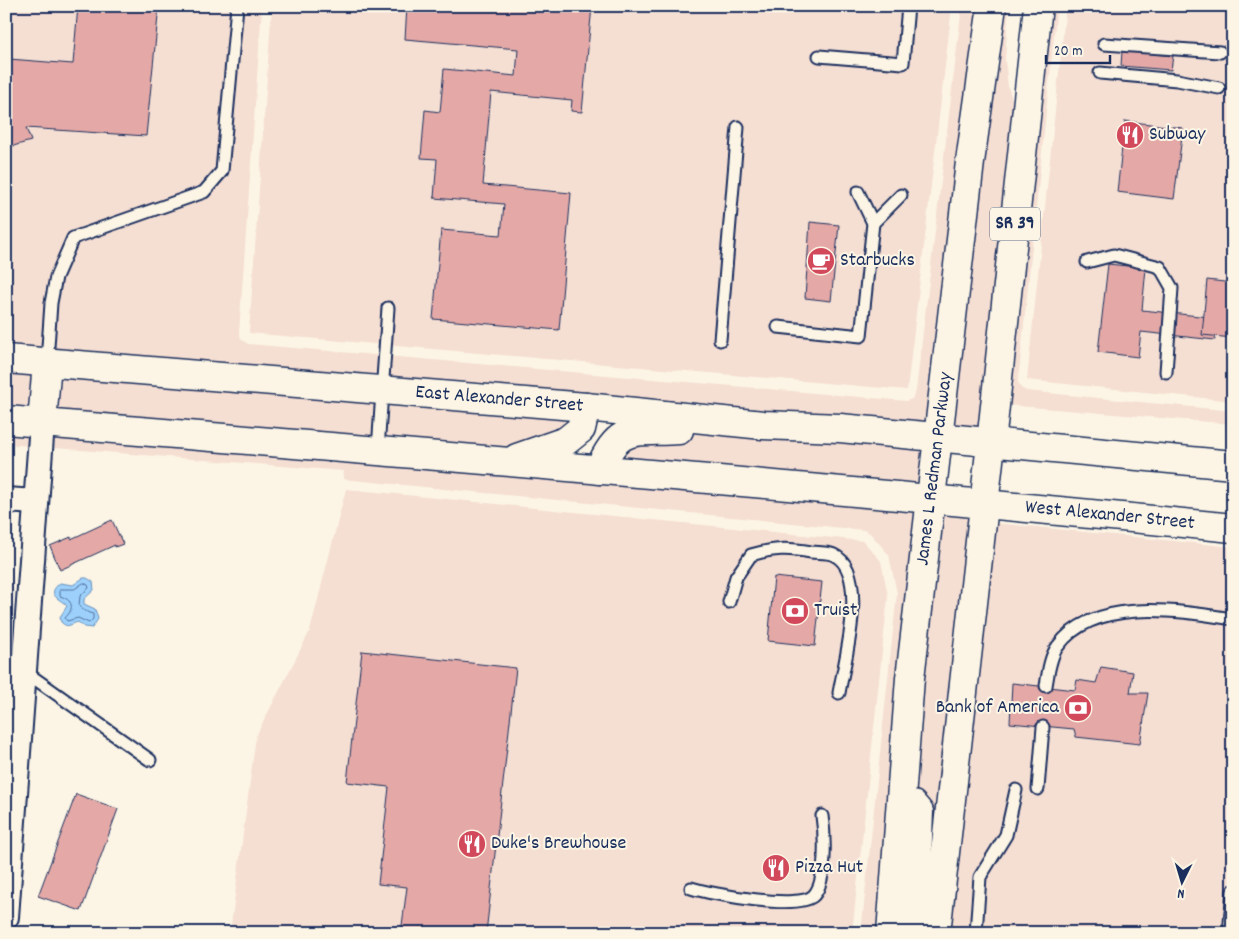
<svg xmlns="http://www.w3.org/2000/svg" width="1239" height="939" viewBox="0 0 1239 939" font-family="Dekko,sans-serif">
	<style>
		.built { fill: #f5ded2 }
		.water { fill: #9dd1fb; stroke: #6990bc }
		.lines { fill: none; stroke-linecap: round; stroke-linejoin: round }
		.shore { stroke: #4f709d; stroke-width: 1 }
		.building { fill: #e4a9a7; stroke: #1b2f5e }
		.service-casing { stroke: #1b2f5e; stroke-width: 15 }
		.minor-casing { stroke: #1b2f5e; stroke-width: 28 }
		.secondary-casing { stroke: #1b2f5e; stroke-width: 31 }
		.primary-casing { stroke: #1b2f5e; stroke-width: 31 }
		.service { stroke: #fcf5e5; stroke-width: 11 }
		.minor { stroke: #fcf5e5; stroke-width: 24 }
		.secondary { stroke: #fcf5e5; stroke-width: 28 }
		.primary { stroke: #fcf5e5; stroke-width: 28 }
		.labels { text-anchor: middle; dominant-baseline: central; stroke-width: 4; stroke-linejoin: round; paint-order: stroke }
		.shield { fill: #fcf5e5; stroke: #5e6a86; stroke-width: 1 }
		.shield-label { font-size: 19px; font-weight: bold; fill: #1b2f5e }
		.poi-label { font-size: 20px; fill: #1b2f5e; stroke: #fcf5e5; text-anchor: start }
		.street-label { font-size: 20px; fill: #1b2f5e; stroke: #fcf5e5 }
	</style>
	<rect width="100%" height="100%" fill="#fcf5e5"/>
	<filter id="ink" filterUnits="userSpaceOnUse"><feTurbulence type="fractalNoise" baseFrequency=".02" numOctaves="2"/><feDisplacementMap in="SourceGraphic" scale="10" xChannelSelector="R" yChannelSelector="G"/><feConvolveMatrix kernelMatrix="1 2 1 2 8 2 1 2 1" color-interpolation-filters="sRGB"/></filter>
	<g filter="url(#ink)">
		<g class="built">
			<path d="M6,6H262L239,332L241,339L248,344L906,401L912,399L916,391L962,6H981L930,424L689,403L688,400L679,403L6,347Z"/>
			<path d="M272,6H952L907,390L249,333Z"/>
			<path d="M1003,6H1009L1005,59L1008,87L1016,111L982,429L952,426Z"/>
			<path d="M1049,6H1057L1018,382L1021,388L1026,391L1233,411V424L1007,405L1037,118L1042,116L1039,107Z"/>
			<path d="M1066,6H1233V401L1027,380Z"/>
			<path d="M6,371L35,373L32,409L6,407Z"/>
			<path d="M57,375L573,418L561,429L506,448L54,411Z"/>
			<path d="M681,428L927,449L922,485L616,459L622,449Z"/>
			<path d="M6,432L499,473L500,476L508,473L596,482L604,486L605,483L919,509L892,786L887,792L892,797L880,933H861L897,593L889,555L870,533L864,530L343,479L344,471L6,444Z"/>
			<path d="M346,489L863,541L881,561L888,596L852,933H230L256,736L310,631Z"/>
			<path d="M941,511L972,514L928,904L927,803L914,787L921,679Z"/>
			<path d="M994,523L1233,547V933H946Z"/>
		</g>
		<path class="water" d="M83,578H87L93,582L94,590L84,599V604L95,609L98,619L92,628L84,627L78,622C70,624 68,629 61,622L60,617L67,606C62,599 44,596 60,583L73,585Z"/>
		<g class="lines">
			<path class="shore" d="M84,583L88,585L89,588L80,596L79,605L83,610L93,614V619L89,623L78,618L67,621L65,618C75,608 73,600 60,596V589H74Z"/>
		</g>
		<g class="building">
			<path d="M78,6H159L146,136L26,128L31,141L6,148V53L9,59L73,64Z"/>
			<path d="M407,6H592L582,112L571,111L572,100L491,92L483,185L571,193L559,330L433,319L441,230L501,235L504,204L434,198L437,159L421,158L425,110L440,112L444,69L516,76L518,49L405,39Z"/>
			<path d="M1122,51L1173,56L1171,70L1121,66Z"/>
			<path d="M1125,121L1183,128L1174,199L1117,192Z"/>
			<path d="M810,222L839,225L831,301L805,298Z"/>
			<path d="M1108,264L1146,268L1142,310L1218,318L1215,340L1141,332L1138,357L1098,352Z"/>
			<path d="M1207,280L1233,283V338L1202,335Z"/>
			<path d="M112,520L123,544L115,547V545L60,570L50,546L71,537V539Z"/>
			<path d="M774,577L822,582L815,646L768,641Z"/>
			<path d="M362,651L516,668L486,933H401L407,887L378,884L389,787L347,782Z"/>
			<path d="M1101,667L1133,672L1130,693H1148L1140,744L1076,737L1074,729L1010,723L1012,683L1075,690L1077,680L1096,683Z"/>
			<path d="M76,794L118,809L81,911L38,896Z"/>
		</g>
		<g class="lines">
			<defs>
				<g id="service">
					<path d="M1104,44L1220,52"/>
					<path d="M819,56L903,63L908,6"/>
					<path d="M1100,73L1177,80L1219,88"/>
					<path d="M873,223L901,195"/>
					<path d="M1087,262L1114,255L1160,267L1172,288L1166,372"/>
					<path d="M778,327L861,336L873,223L858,192"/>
					<path d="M720,340L738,127"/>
					<path d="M47,362L51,303L56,277L73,238L204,192L222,171L237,6"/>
					<path d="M378,449L388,308"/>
					<path d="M729,602L736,577L751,555C774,548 788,548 811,552C818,553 828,552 834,555C870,572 844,663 839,693"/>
					<path d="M24,671L150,760"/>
					<path d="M1046,686C1048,674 1050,656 1058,646C1094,596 1181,611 1233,619"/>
					<path d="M1038,789L1043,727"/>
					<path d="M691,888C711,894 801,911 814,895C827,880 825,835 822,816"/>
					<path d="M976,933L980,877L1006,835L1016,790"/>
					<path d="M1229,933L1233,891"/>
				</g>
				<g id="minor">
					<path d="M6,500L35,502"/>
					<path d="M6,917L42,423"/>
				</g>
				<g id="secondary">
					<path d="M913,805L919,812L914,933"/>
					<path d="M891,933L910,678L931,498"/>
					<path d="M936,933L991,443"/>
				</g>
				<g id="primary">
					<path id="s1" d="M6,359L586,407L763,425L840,428L1233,465"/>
					<path id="s2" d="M6,420C415,454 824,487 1233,528"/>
					<path d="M42,423L47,362"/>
					<path d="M991,443L1038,6"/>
					<path d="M517,458L566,441L581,429L586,407"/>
					<path d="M599,470C619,423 633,433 679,430"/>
					<path d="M931,498L970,162L992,6"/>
				</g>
			</defs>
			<use href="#service" class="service-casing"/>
			<use href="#minor" class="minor-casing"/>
			<use href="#secondary" class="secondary-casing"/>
			<use href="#primary" class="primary-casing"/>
			<use href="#service" class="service"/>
			<use href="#minor" class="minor"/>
			<use href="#secondary" class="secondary"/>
			<use href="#primary" class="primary"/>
		</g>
	</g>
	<defs>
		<symbol id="restaurant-disc" viewBox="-11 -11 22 22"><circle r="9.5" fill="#d1495b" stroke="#fcf5e5"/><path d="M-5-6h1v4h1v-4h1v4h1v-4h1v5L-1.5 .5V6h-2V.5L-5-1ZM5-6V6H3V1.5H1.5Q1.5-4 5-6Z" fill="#fff"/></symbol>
		<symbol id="cafe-disc" viewBox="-11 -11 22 22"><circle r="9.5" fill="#d1495b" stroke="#fcf5e5"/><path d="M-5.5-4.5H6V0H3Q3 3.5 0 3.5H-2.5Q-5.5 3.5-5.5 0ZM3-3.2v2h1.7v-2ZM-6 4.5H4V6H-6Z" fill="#fff"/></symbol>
		<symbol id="bank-disc" viewBox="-11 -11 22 22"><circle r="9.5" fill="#d1495b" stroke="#fcf5e5"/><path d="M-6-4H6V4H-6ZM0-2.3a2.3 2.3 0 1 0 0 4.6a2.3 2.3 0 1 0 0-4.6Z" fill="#fff"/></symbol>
	</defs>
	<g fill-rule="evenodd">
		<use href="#restaurant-disc" x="1114" y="119" width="32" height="32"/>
		<use href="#cafe-disc" x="805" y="245" width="32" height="32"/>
		<use href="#bank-disc" x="779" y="595" width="32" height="32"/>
		<use href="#bank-disc" x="1062" y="692" width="32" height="32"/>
		<use href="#restaurant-disc" x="456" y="828" width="32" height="32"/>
		<use href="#restaurant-disc" x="760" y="852" width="32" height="32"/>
	</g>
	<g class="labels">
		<rect class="shield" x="990" y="207.5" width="50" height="33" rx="4"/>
		<g class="shield-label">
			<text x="1015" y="224">SR 39</text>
		</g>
		<g class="poi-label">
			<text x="1149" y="135">Subway</text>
			<text x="840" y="261">Starbucks</text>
			<text x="814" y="611">Truist</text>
			<text x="1059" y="708" text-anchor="end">Bank of America</text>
			<text x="491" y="844">Duke's Brewhouse</text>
			<text x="795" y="868">Pizza Hut</text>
		</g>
		<g class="street-label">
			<text stroke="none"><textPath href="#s1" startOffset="495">East Alexander Street</textPath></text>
			<text transform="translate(935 469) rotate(-83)">James L Redman Parkway</text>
			<text stroke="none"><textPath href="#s2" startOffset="1108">West Alexander Street</textPath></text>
		</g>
	</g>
	<rect width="1239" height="939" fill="none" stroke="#fcf5e5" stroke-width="25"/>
	<rect x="12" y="12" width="1214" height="914" fill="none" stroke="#1b2f5e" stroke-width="2" filter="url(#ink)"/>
	<g transform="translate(1182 882) rotate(185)" stroke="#fcf5e5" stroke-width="4" paint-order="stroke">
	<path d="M0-4L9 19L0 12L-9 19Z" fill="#1b2f5e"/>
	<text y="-8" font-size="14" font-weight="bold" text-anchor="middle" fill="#1b2f5e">N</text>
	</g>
	<path d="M1046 55v8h64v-8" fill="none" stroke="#1b2f5e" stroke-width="2.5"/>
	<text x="1054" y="55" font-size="15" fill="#1b2f5e" stroke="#fcf5e5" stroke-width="4" paint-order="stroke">20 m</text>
</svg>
